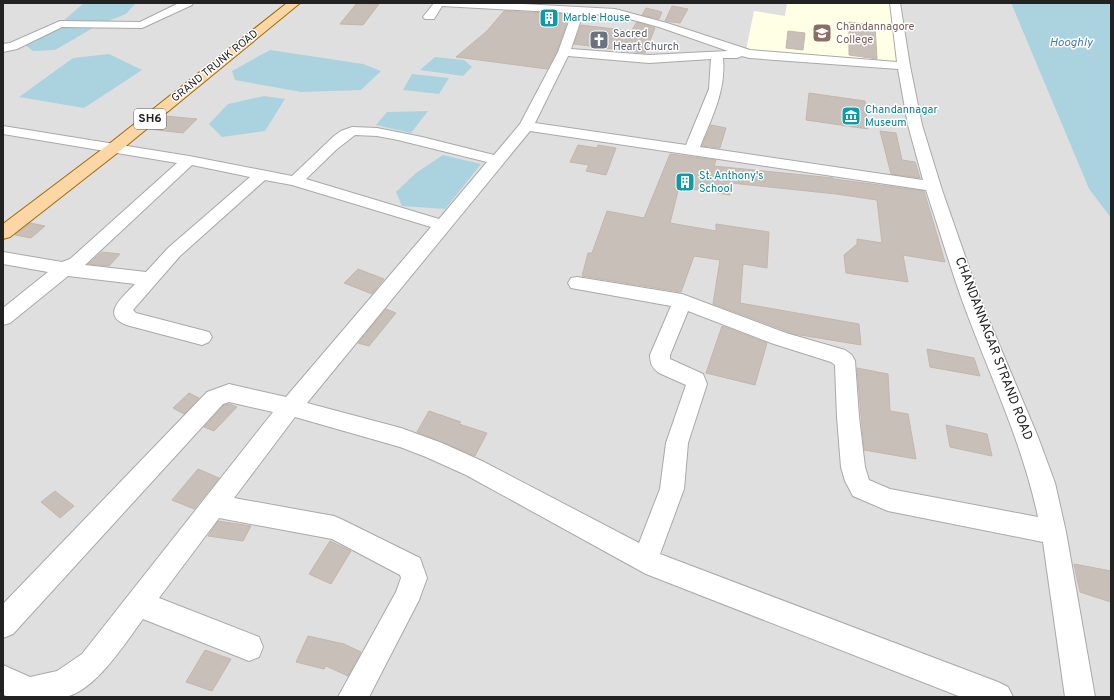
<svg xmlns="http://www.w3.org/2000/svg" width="1114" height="700" viewBox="0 0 1114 700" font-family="Overpass,sans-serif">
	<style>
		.residential { fill: #e0dfdf }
		.education { fill: #ffffe5 }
		.water { fill: #aad3df }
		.building { fill: #c7bfb8; stroke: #c4b6ab }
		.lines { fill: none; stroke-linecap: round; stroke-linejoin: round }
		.minor-casing { stroke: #a9a9a9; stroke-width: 2 }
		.major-casing { stroke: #a06b00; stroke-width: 2 }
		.minor { fill: #fff; fill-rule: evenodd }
		.major { fill: #fcd6a4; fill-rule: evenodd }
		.labels { text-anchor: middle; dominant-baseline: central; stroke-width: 3; stroke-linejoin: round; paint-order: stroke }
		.far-culture-label { font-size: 11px; fill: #0d838f; stroke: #fff; text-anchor: start }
		.far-education-label { font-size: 11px; fill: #785e54; stroke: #fff; text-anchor: start }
		.far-worship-label { font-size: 11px; fill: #5b616d; stroke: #fff; text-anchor: start }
		.far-street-label { font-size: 11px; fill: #222; stroke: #fff }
		.far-water-label { font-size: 12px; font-style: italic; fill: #4a7aab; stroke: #fff }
		.shield { fill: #fff; stroke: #646464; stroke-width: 1 }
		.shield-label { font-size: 12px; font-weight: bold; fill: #222 }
		.street-label { font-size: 13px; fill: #222; stroke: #fff }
	</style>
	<rect width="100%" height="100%" fill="#f2efe9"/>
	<path class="residential" d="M3,3H1011L1089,189L1111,218V697H3Z"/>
	<path class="education" d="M787,3H891L900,65L746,50L754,11L785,16Z"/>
	<g class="water">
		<path d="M84,3L135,4L126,14L100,24L63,21Z"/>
		<path d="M1011,3H1111V218L1089,189Z"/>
		<path d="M62,24L93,28L55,50L33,51L22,43Z"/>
		<path d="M270,50L363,64L381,71L361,90L301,92L235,80L232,71Z"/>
		<path d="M109,54L142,70L84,108L19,97L73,58Z"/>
		<path d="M435,57L464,60L472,67L463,76L420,70Z"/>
		<path d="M412,74L449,78L439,94L403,90Z"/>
		<path d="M264,96L285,99L265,131L222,137L209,124L228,104Z"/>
		<path d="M428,111L411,133L376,125L387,112Z"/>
		<path d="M443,155L481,164L445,209L402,206L396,192L416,173Z"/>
	</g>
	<g class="building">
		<path d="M357,3L379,4L363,25L340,24Z"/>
		<path d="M672,6L688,9L680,23L665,21Z"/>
		<path d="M646,8L662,12L659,19L642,15Z"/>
		<path d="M504,11L570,14L557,51L547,69L456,57L487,31Z"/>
		<path d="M637,22L655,28L645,53L574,44L581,25L631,31Z"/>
		<path d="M849,22L875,25L877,59L849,55Z"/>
		<path d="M788,31L805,33L803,50L786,48Z"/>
		<path d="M809,93L865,101L868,129L806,120Z"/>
		<path d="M165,116L197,119L183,133L149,129Z"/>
		<path d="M711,125L726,128L720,148L702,146Z"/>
		<path d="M880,131L896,133L902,160L915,162L920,178L891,174Z"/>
		<path d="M578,145L597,148L598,145L616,148L606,175L586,171L589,165L570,162Z"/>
		<path d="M670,154L716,160L714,166L833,178L834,179L924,191L945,262L903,255L908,282L846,273L844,255L857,244V239L882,243L877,200L836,194L731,183L730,195L679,187L670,223L716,231V224L769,232L767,268L743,264L740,303L859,324L861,345L794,334L713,304L720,260L694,256L681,292L582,276L588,253H592L607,211L644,218Z"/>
		<path d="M30,223L45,226L31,238L15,235Z"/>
		<path d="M102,252L120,254L109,266L88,264Z"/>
		<path d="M358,269L384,279L372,294L344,283Z"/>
		<path d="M386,309L396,313L369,346L358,343Z"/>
		<path d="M722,326L767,343L755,385L706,373Z"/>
		<path d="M927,349L974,358L980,376L930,367Z"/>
		<path d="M857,368L888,374L890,411L908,414L916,459L864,450Z"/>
		<path d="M189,393L199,398L184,414L173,408Z"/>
		<path d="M229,404L237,407L214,431L204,427L224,405Z"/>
		<path d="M429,411L461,422L459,424L487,433L475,456L417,432Z"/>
		<path d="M946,425L987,434L992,456L950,447Z"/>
		<path d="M198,469L219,478L194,509L172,500Z"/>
		<path d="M55,491L74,506L60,518L41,502Z"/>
		<path d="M218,521L251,526L243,541L208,536Z"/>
		<path d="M330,541L351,551L331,584L309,574Z"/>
		<path d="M1074,564L1111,571V602L1080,592Z"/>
		<path d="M308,636L344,644L361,652L348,676L326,666L324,669L296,662Z"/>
		<path d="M205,650L231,659L212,691L186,682Z"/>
	</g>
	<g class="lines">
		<defs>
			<g id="minor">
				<path d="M179,3H193L192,5L142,28L62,27L17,49L3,52V44L10,43L60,21L140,22Z"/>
				<path d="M434,3H504L615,9L667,23L750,50L897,62L890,3H900L910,66L922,125L942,190L980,299L1038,437L1055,483L1066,532L1095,697H1065L1043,542L888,511L853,496L845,481L841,467L837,417L835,365L831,362L774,344L688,311L670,355V359L703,374L707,384L688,443L684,489L660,554L998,682L1008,687L1013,697H961L646,574L466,475L426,457L400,447L295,417L234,498L334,516L343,520L420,558L427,578L419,600L369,697H338L396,592L401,578L400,575L332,539L219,518L159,598L259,637L263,647L259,657L249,661L143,619C126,642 94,693 64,697C46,699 26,697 8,697L3,694V665L30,677L57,671L82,654L273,412L229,402L223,404L13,634L3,638V604L207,392L229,384L286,397L431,227L292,185L265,180L180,256L133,310L136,313L209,332L212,337L209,342L202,345L130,326C98,316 122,298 135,284L68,276L10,323L3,325V308L48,272L3,264V252L62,262L70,259L177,163L3,134V126L189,156L292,176L334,136L341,131L352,127L377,128L422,137L494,155L520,124L558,52L572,13L442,6L434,19H425L423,17ZM583,14L615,15L659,27L728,51L649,55L571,49ZM568,56L649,63L711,59L709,89L686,145L535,123ZM742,56L749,58L898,69L908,125L923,180L700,147C712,117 726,91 723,58H737ZM530,131L926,190C938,226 949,263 962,300C988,372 1022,441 1038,517L890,489L869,480L865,467L859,417L855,361L852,355L845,350L786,333L682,294L577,277L571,278L568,283L571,288L671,306L650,355C650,363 652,368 659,373L686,385L666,443L660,489L639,543L482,461L442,443L401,428L307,403ZM355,135L377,136L398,140L487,162L439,219L306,179L337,149ZM192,165L250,177L168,248L146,272L85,265Z"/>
			</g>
			<path id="major" d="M287,3H300L121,150L10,237L3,239V224L109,144Z"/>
		</defs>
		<use href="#minor" class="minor-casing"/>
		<use href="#major" class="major-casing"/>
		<use href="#minor" class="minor"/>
		<use href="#major" class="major"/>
	</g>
	<defs>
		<symbol id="building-square" viewBox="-11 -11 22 22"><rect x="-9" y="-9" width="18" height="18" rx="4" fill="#0f9aa8" stroke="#fff"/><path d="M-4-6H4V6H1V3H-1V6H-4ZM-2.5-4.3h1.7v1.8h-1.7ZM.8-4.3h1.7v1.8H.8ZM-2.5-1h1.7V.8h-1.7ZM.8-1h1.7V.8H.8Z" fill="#fff"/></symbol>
		<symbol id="university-square" viewBox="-11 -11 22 22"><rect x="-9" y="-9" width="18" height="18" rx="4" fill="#8d6e63" stroke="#fff"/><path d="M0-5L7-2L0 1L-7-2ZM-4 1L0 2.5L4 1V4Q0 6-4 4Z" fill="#fff"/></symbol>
		<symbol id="church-square" viewBox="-11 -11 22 22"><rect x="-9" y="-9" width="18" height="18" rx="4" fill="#6b7280" stroke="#fff"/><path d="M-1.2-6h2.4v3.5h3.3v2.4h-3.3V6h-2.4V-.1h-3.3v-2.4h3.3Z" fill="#fff"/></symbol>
		<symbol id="museum-square" viewBox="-11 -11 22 22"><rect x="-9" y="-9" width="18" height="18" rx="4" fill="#0f9aa8" stroke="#fff"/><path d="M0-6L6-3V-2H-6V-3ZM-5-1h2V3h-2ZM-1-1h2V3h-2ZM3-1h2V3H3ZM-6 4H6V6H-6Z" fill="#fff"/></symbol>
	</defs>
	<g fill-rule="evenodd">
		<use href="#building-square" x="538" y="7" width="22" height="22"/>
		<use href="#university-square" x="811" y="22" width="22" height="22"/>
		<use href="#church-square" x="588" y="29" width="22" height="22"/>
		<use href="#museum-square" x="840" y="105" width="22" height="22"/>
		<use href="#building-square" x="674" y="171" width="22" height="22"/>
	</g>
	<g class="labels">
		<g class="far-culture-label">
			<text x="563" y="18">Marble House</text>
			<text x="865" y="110">Chandannagar<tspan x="865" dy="13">Museum</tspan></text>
			<text x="699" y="176">St. Anthony's<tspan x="699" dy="13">School</tspan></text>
		</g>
		<g class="far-education-label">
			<text x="836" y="27">Chandannagore<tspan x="836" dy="13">College</tspan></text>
		</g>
		<g class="far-worship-label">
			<text x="613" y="34">Sacred<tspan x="613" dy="13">Heart Church</tspan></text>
		</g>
		<g class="far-street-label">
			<text transform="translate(215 66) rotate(-39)">GRAND TRUNK ROAD</text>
		</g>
		<g class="far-water-label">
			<text x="1071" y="43">Hooghly</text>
		</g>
		<rect class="shield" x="134" y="109" width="32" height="20" rx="3"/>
		<g class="shield-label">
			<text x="150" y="119">SH6</text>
		</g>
		<g class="street-label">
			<text transform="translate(993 349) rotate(69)">CHANDANNAGAR STRAND ROAD</text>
		</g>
	</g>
	<rect width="1114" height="700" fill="none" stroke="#222222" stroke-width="8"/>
</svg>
